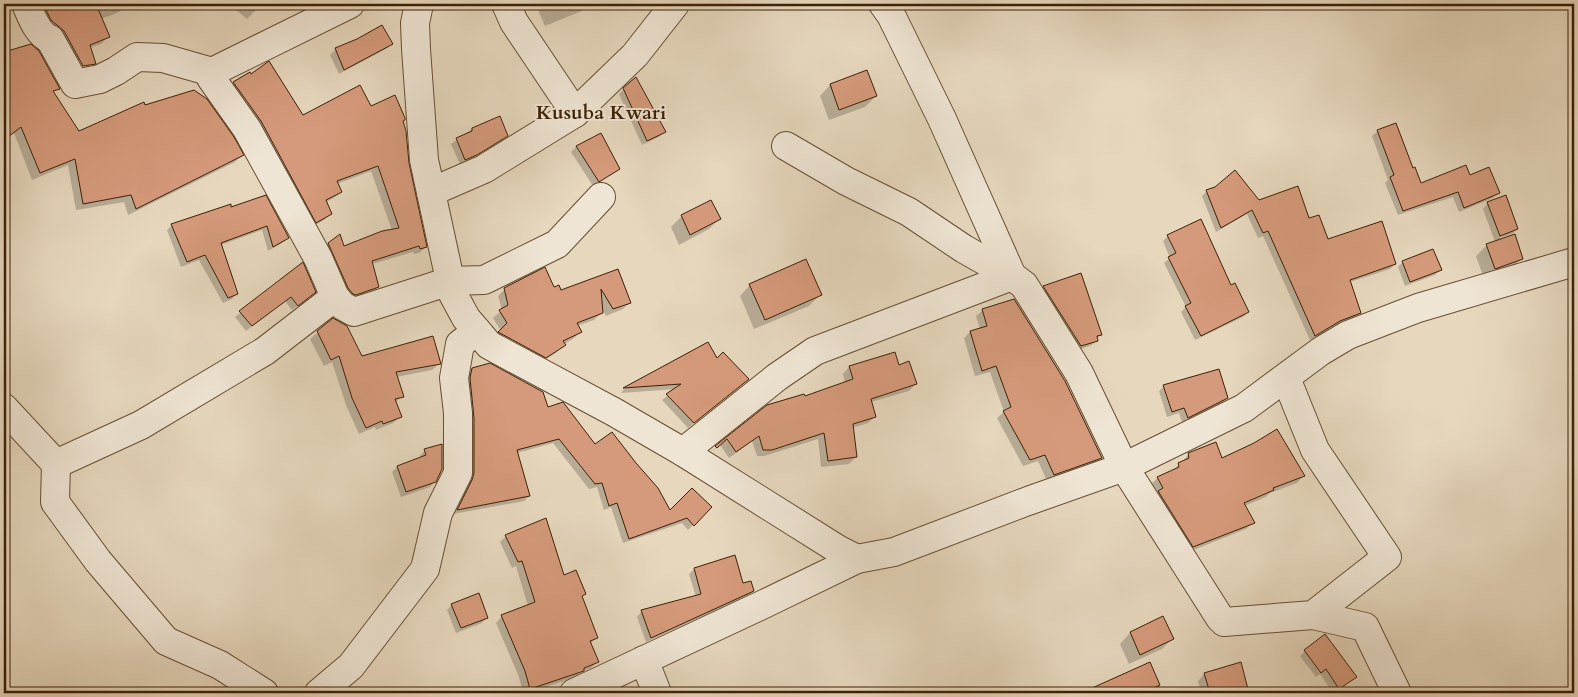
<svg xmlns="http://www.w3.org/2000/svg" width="1578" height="697" viewBox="0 0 1578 697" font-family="Cardo,serif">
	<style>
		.shadow { fill: #0003 }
		.building { fill: #d59a7b; stroke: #3d2105 }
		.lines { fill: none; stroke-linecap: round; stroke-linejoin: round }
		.minor-casing { stroke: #674e33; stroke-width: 30 }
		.path { stroke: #3d2105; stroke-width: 3; stroke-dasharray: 1 2.5; stroke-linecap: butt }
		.minor { stroke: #efe5d4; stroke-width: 28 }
		.labels { text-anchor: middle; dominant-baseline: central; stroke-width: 4; stroke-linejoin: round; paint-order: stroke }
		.quarter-label { font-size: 20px; font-weight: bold; fill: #3d2105; stroke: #efe5d4 }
	</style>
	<rect width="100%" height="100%" fill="#e6d7bd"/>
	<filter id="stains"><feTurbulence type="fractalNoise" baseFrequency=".004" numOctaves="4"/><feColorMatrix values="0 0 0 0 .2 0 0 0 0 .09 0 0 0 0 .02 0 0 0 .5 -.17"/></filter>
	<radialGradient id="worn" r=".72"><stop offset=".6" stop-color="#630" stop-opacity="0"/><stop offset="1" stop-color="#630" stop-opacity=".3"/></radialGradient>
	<g class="shadow">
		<path d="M32,4H126V5L119,12L101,19L108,37L101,44L89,48L83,57L72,66Z"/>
		<path d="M229,4H262L247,19Z"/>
		<path d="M512,4H593L589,8L545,26L536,5L517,14Z"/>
		<path d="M357,40L392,44L386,49L339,74L330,55L335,50Z"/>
		<path d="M31,46L47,85L78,133L145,107L242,155L235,162L128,215L124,202L76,210L68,165L32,180L14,133L4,140V54Z"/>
		<path d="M867,72L876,96L865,107L829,120L820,96L830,85Z"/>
		<path d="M234,83L303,117L370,108L402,122L407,163L426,247L419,253L414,254L413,252L372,264L378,287L372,293L349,301L322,250L339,236L344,247L392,230L371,171L337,184L341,192L334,198L326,202L330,214L324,220L310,228L228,90Z"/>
		<path d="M624,89L664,132L659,137L642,145L619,94Z"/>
		<path d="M472,129L506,136L501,141L460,164L451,144Z"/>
		<path d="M1378,131L1412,170L1420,184L1469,177L1498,193L1493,198L1459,212L1453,197L1398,215L1385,183L1388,180L1372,136Z"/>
		<path d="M601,135L618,168L593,186L571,152L576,147Z"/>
		<path d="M1207,191L1259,201L1309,220L1327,240L1395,264L1390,269L1350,282L1360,313L1354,318L1334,326L1310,340L1263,236L1258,238L1247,214L1216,232L1202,196Z"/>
		<path d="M265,197L288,238L282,243L268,251L262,230L221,245L237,293L232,299L223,303L199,260L181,267L167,230L172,225Z"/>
		<path d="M1488,203L1517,229L1512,234L1500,238L1522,258L1511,269L1484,279L1476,256L1487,245L1495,242L1483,209Z"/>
		<path d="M682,216L719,219L709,229L679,245L671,227Z"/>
		<path d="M1168,236L1230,287L1248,312L1243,317L1195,340L1181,312L1186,307L1164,263L1170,258L1163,241Z"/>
		<path d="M1403,262L1440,270L1435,275L1405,286L1398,267Z"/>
		<path d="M302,264L309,297L292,310L285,301L246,331L235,317Z"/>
		<path d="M618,270L630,302L623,309L606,316L601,307V313L594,320L577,326L580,332L573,339L564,344L557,352L538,364L493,339L501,331L493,318L502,310L498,296L505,289H553L561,292Z"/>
		<path d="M750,285L820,295L809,306L754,329L740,296Z"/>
		<path d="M1044,287L1100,335L1092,345L1075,351L1039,292Z"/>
		<path d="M983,310L1101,458L1094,464L1047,481L1038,461L1023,466L997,418L1004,412L990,372L975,376L964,338L970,332L980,329L976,316Z"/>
		<path d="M333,320L361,357L440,363L432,370L396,377L402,396L395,403L400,417L393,423L376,430L375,427L359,434L346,405L332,362L324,366L310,339Z"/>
		<path d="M707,344L716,360L742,384L688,428L662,400L676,389L621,393L624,389Z"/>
		<path d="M894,353L898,366L916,384L909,391L871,402L875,417L868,423L852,428L856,457L849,464L821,467L818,439L764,456H757L752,441L729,458L720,445L713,451L716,447L767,406L804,398L845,383L843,374L849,367Z"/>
		<path d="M472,369L547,409L595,446L670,512L711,507L688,530L682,523L623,543L611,507L604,510L597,487L589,489L553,443L517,453L529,496L524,501L453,514L467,486L469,479L467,374Z"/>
		<path d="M1164,386L1227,398L1222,403L1182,422L1179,413L1167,417L1159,391Z"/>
		<path d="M425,450L435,481L430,487L401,497L392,472L397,467L421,458L420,456Z"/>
		<path d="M1189,454L1221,459L1303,476L1297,483L1270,493L1266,497L1244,506L1253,522L1246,529L1186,553L1151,484L1158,478L1172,471L1182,462Z"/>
		<path d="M506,536L563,576L584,594L581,597L596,638L590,644L597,662L591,668L581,672L576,677L527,693H523L519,677L496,623L502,616L528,606L516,566L512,568L500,542Z"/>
		<path d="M734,556L743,585L753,591L748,596L646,642L637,617L642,611L696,597L689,574L694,569Z"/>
		<path d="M452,605L487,617L482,623L456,633L447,610Z"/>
		<path d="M1163,618L1173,638L1162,649L1129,664L1120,644L1130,633Z"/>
		<path d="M1305,651L1355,677L1333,693L1320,674L1316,677L1300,656Z"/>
		<path d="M1149,664L1163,693H1088L1104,684Z"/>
		<path d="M1240,664L1248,693H1201L1198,681L1204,674Z"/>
	</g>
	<g class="building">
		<path d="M43,4H96L110,37L90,45L96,64L83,66L64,31L51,20Z"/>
		<path d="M382,25L393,44L344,70L335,48L357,39Z"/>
		<path d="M31,44L39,51L60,89L53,91L79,131L144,102L145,105L194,90L207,99L234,137L244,155L136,209L131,195L83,204L75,159L40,173L21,127L4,140V52Z"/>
		<path d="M269,61L303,115L360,85L371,106L395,95L405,118V120L403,121L406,131L409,163L427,247L420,249L419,246L372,261L379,287L356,295L353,294L348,288L328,243L340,234L344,246L382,231L399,228L378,166L337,181L342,192L326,200L332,214L316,223L261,121L233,82L250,72L251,74Z"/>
		<path d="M867,70L877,96L839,110L830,84Z"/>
		<path d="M636,77L666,132L647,141L623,88Z"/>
		<path d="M500,116L508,136L477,155L465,160L456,138L472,131V128Z"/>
		<path d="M1396,123L1413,168L1415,167L1421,183L1466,165L1470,175L1489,167L1500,193L1464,208L1458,192L1403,211L1390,177L1394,175L1377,130Z"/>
		<path d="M601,133L620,169L599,182L576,146Z"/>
		<path d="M1235,170L1259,200L1298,186L1309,218L1319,215L1328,239L1382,221L1396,264L1350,280L1361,313L1340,321L1315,336L1268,231L1263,233L1252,210L1221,228L1206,190L1215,187Z"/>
		<path d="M266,195L289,238L273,247L267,226L221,243L238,294L228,298L205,255L187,262L171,224L231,204V207Z"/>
		<path d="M1506,195L1518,229L1500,236L1487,202Z"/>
		<path d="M711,200L721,219L690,235L681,215Z"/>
		<path d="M1201,219L1231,285L1235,283L1249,312L1201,336L1185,306L1191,303L1168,257L1176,253L1167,235Z"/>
		<path d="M1515,234L1523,259L1495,269L1486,244Z"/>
		<path d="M1433,249L1442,270L1410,282L1402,261Z"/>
		<path d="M806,259L822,295L765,320L749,284Z"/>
		<path d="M303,262L316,292L298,306L291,297L252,326L239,311Z"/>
		<path d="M545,267L554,287L559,285L561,290L618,269L631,303L613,309L601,289L603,313L577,323L582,332L563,341L566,345L546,358L498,332L507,323L499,310L508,305L504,288Z"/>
		<path d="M1081,273L1102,335L1097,336L1098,341L1081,346L1043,286Z"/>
		<path d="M1014,299L1065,381L1102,458L1054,475L1045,455L1030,460L1003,411L1011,407L996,366L982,371L970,331L987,326L982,309Z"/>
		<path d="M333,318L347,326L362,356L433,336L441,364L396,372L404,397L395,399L402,417L383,424L382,421L366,428L352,398L339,356L331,360L317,331Z"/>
		<path d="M708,342L717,358L723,352L749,379L694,423L666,394L681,384L623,388Z"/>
		<path d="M895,352L899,365L909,361L917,384L871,399L876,417L853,424L857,457L828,461L824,433L772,450H763L759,436L736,452L727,439L717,448L715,446L767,405L804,394L805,396L853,379L849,366Z"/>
		<path d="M490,363L543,392L548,407L563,402L595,444L612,432L636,463L658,488L670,510L692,488L712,507L694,526L687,518L629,539L617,503L609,506L602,483L595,484L559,439L517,450L530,496L457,510L472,480L474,473V418L470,378L472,368Z"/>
		<path d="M1219,369L1228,398L1188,418L1184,408L1172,412L1163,385Z"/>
		<path d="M1277,429L1305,476L1273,488L1274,490L1244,503L1255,523L1193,547L1158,491L1163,488L1157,477L1179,467L1178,463L1189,458L1188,453L1216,442L1222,458L1254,443Z"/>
		<path d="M442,444V469L436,482L406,492L397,466L426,455L424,449Z"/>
		<path d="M546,518L564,575L576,570L586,594L582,596L598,638L590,641L599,662L584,668V671L530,689L525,671L501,615L535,602L522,561L518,562L505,535Z"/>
		<path d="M735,555L743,583L751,581L754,591L651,638L641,610L701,594L694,568Z"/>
		<path d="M479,593L488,618L461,628L451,604Z"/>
		<path d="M1163,616L1174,639L1140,655L1130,632Z"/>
		<path d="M1325,634L1357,677L1339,689L1326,669L1321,673L1304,650Z"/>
		<path d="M1150,662L1160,685L1143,693H1081Z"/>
		<path d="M1241,662L1249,693H1210L1204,673Z"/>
	</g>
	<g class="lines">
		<defs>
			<g id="minor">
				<path d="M26,4C31,15 37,34 50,39L75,84L100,79L116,71L137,57L163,58L212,72L350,4"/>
				<path d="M419,4L415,23L416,49L424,160L453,294L466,318L489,345L614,412L683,452L839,550L857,559"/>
				<path d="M506,4L514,22L575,113"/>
				<path d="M883,4L891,15L942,119L1012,276L1024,285L1079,373L1124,467L1220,618L1224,622L1313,615L1387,557L1315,450L1286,378"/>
				<path d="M212,72L211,78L247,129L318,258L335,297L343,306L354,312L450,281L484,280L557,244L601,197"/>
				<path d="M431,192L484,169L575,113L635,55L675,4"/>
				<path d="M4,408L56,464L141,425L265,351L335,297"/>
				<path d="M683,452L777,377L815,351L1012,276L964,249L909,212L846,181L786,146"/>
				<path d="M56,464L55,502L98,561L166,641L220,665L264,693"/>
				<path d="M1313,615L1365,627L1397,693"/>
				<path d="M644,660L657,693"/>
				<path d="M319,693L351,666L425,569L438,513L458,473V413L454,378L460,344L477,331"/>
				<path d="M574,693L764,604L857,559L894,552L1028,501L1124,467L1244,408L1321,351L1348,335L1418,308L1574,262"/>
			</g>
		</defs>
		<use href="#minor" class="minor-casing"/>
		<path class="path" d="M1566,4L1574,16"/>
		<use href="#minor" class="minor"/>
	</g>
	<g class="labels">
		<g class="quarter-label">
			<text x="601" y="112">Kusuba Kwari</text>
		</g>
	</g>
	<rect width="1578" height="697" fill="none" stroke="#e6d7bd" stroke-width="20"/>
	<rect x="5" y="5" width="1568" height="687" fill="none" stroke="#3d2105" stroke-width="2.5"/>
	<rect x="10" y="10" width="1558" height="677" fill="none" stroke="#3d2105"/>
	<rect width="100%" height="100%" filter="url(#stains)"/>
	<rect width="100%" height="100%" fill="url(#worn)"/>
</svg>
